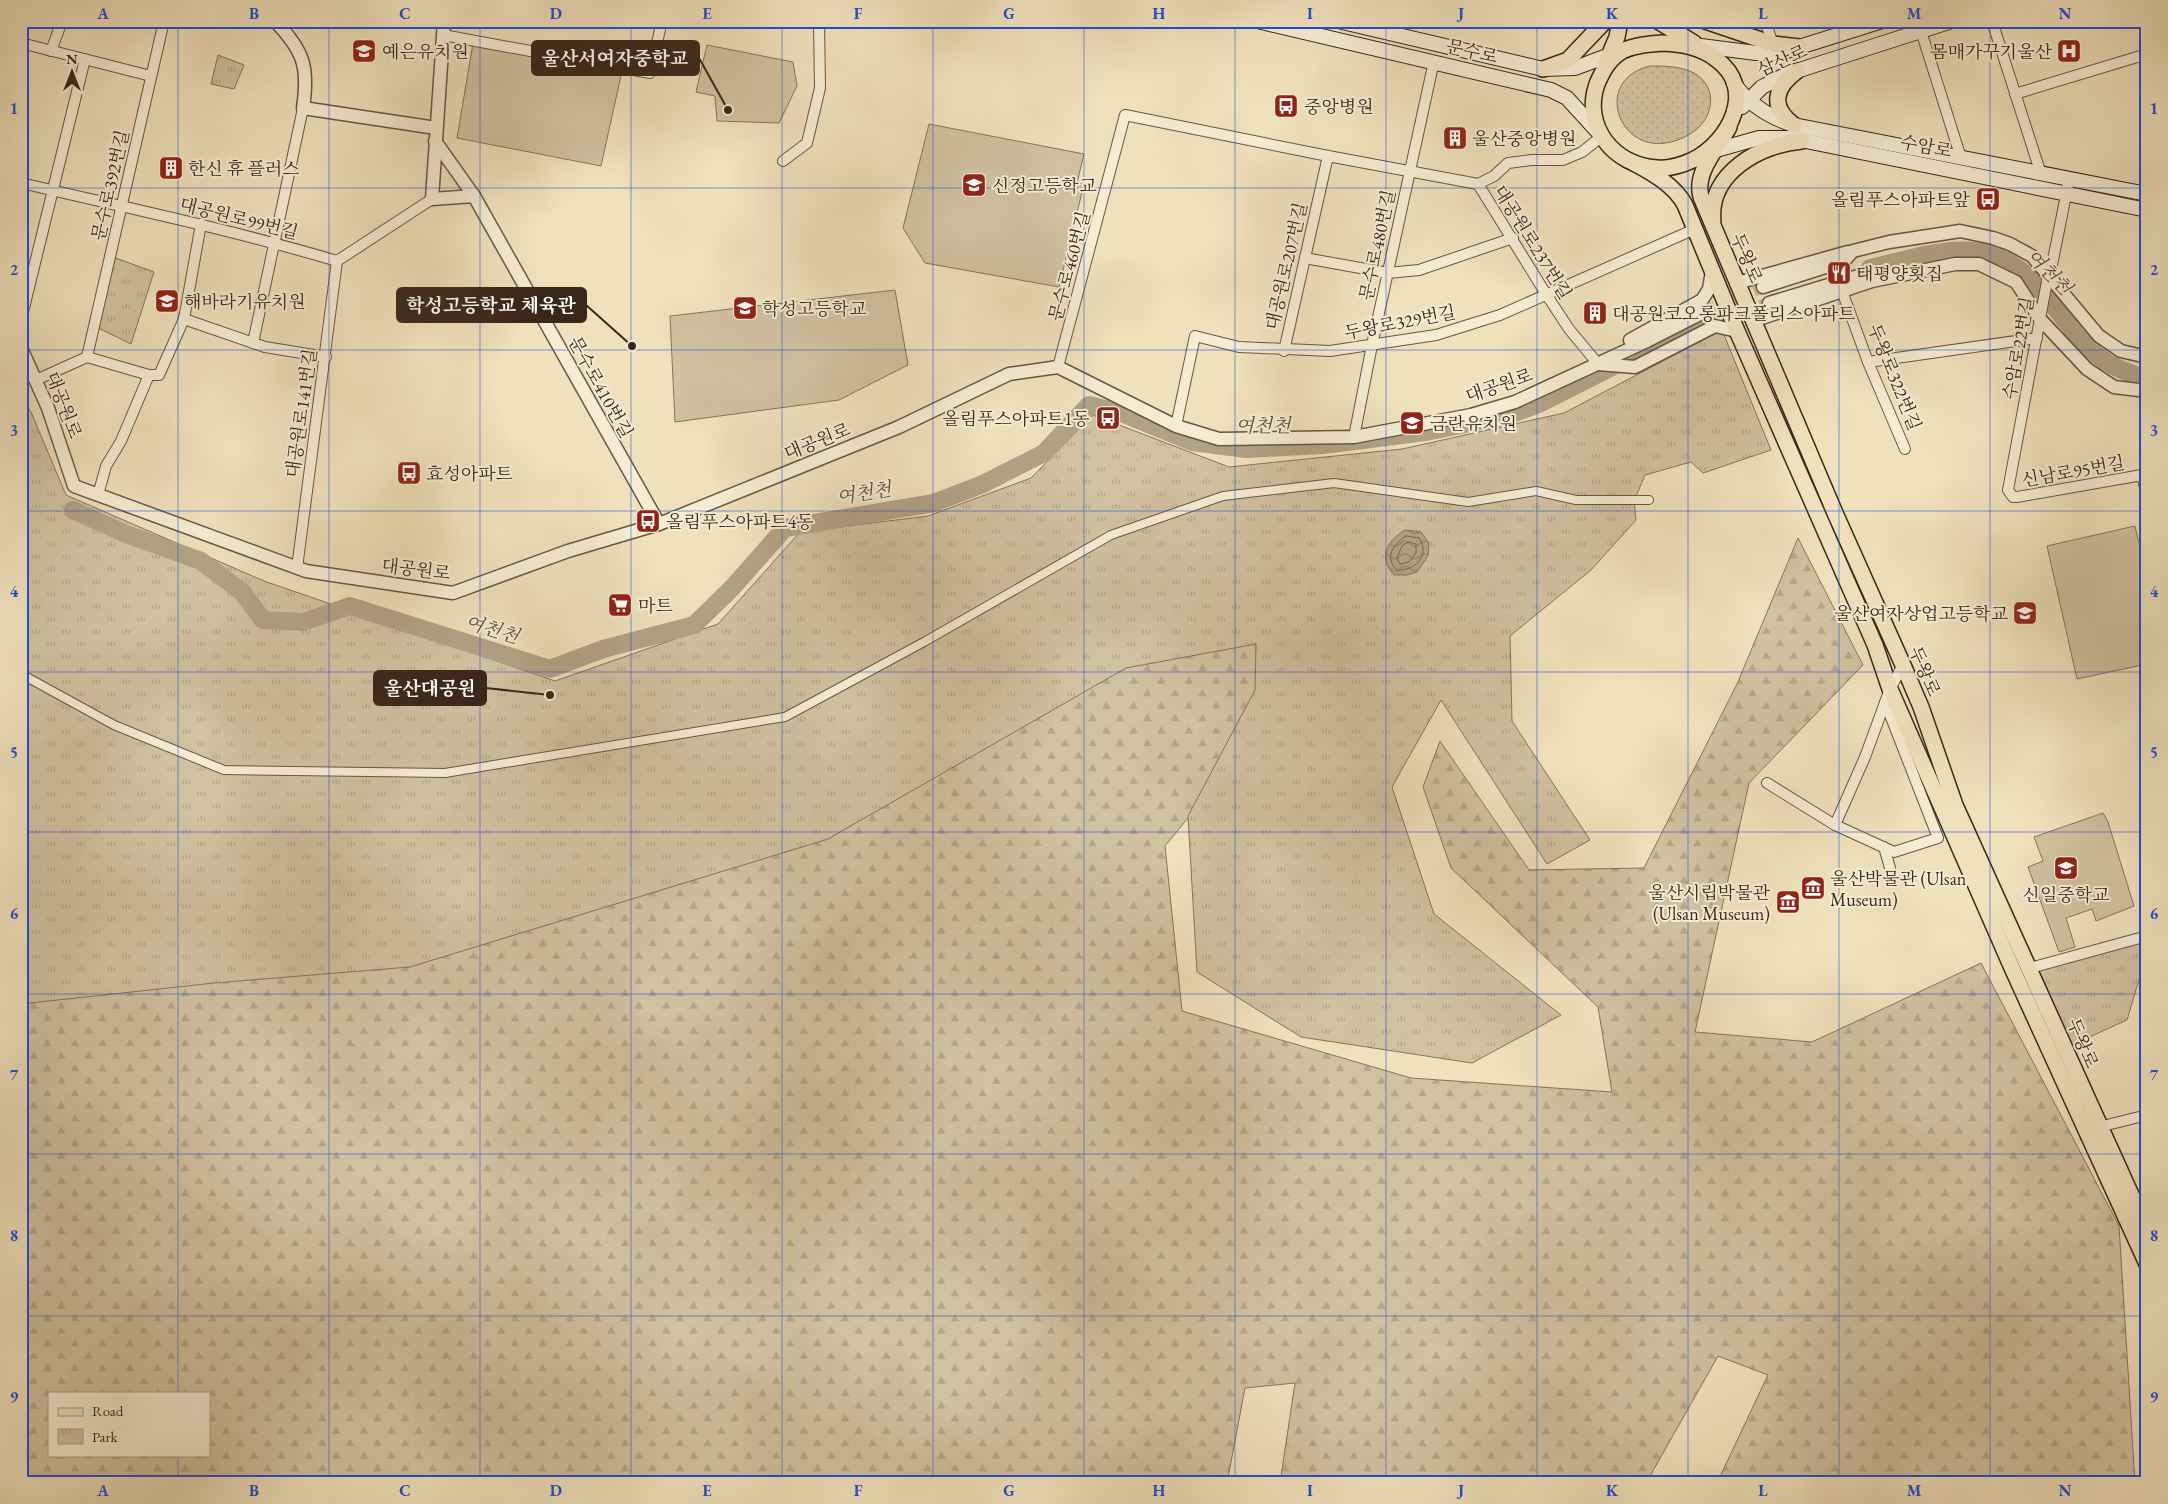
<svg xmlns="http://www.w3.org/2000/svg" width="2168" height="1504" viewBox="0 0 2168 1504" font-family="'EB Garamond','Noto Serif KR',serif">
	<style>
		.grass { fill: url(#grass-dots); stroke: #85745e }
		.forest { fill: url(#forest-firs); stroke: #85745e; fill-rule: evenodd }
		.park { fill: url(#park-tufts); stroke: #85745e }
		.pitch { fill: #d0c1a1; stroke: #85745e }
		.water { fill: url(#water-waves); stroke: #81715b }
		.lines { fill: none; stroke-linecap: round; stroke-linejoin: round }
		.shore { stroke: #766450; stroke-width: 1 }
		.river { stroke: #b1a285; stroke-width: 18 }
		.tertiary-tunnel { stroke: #cbbc9c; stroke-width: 12; stroke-dasharray: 12 6; stroke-linecap: butt }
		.pedestrian-casing { stroke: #675643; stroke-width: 10 }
		.minor-casing { stroke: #675643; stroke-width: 12 }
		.tertiary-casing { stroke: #675643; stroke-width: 15 }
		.secondary-casing { stroke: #3a271b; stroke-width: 16 }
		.primary-casing { stroke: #3a271b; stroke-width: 18 }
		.pedestrian { stroke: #f5ecd3; stroke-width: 8 }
		.minor { stroke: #f5ecd3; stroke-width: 10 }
		.tertiary { stroke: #f5ecd3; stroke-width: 12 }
		.secondary { stroke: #f5ecd3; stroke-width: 14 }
		.primary { stroke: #efe1bc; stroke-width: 15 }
		.grid { fill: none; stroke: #1d4ed8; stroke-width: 1; stroke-opacity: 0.55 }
		.labels { text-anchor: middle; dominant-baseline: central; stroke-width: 4; stroke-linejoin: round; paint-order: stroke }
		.poi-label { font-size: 18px; fill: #3a271b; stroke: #f5ecd3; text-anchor: start }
		.street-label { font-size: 18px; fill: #3a271b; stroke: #f5ecd3 }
		.water-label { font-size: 19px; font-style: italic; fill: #5e4c3b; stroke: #f5ecd3 }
		.leader { fill: none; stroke: #3a271b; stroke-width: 2 }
		.callout-dot { fill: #3a271b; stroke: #f5ecd3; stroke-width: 2 }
		.callout { fill: #3a271b; stroke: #3a271b; stroke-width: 2 }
		.callout-label { font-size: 19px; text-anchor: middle; font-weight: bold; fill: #fff }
		.neatline { fill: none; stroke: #1d4ed8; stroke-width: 2 }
		.grid-label { font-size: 16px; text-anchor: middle; font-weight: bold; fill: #1d4ed8 }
	</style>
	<defs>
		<pattern id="grass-dots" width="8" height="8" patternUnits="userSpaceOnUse" patternTransform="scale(1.25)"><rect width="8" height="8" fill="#d0c1a1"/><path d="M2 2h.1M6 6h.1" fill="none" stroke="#b3a68a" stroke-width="1.8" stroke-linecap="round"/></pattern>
		<pattern id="forest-firs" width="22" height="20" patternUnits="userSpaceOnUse" patternTransform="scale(1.25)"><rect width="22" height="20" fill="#d0c1a1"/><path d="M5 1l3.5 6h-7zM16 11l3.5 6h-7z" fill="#b3a68a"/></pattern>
		<pattern id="park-tufts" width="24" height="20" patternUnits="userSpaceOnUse" patternTransform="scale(1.25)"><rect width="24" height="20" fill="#d0c1a1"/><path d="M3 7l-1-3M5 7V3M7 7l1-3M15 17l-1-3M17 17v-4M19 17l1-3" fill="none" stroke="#b3a68a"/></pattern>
		<pattern id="water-waves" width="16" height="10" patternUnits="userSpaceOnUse" patternTransform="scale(1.25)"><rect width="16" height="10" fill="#b1a285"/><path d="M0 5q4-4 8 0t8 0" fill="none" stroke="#91846c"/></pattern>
	</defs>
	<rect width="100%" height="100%" fill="#efe1bc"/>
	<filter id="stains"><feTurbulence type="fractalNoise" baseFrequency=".004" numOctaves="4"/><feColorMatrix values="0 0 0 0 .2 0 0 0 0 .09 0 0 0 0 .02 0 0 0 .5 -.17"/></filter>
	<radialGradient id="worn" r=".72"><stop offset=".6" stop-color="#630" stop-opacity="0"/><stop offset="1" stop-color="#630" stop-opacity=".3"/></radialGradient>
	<path class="grass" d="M1650,66C1665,66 1680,66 1694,73C1720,88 1713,121 1690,134C1624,173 1586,81 1650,66Z"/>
	<path class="forest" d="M1318,517L1289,695L1165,846L1182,1011L1411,1078L1612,1092L1598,1007L1451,868L1423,787L1440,741L1529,870L1644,868L1737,684L1798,538L1863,665L1749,783L1695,1032L1812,1042L1981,963L2119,1226L2135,1483H1717L1768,1375L1718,1356L1646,1483H1280L1295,1383L1245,1388L1227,1483H21V864ZM49,1393H209V1455H49Z"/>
	<g class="park">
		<path d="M218,55L244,65L234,89L211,84Z"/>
		<path d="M110,256L154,272L131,344L94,326Z"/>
		<path d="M1722,330L1771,450L1703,473L1691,462L1645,475L1634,501L1636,520L1591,570L1510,636L1512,721L1590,840L1547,864L1441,700L1392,787L1434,914L1561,1015L1472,1063L1301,1037L1197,972L1188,816L1255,690L1256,644L1126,668L828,839L410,967L214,983L21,1004V396L31,412L66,495L264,581L555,681L718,624L800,532L928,516L1031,478L1093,415L1229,467L1402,449L1564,413Z"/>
		<path d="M2147,936V953L2127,1020L2065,1048L2030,968Z"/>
	</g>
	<g class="pitch">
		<path d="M473,43L622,71L601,166L457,138Z"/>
		<path d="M707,45L793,62L797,86L779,123L717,121L715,96L696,92Z"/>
		<path d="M929,124L1084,154L1077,183L1084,184L1059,287L925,263L903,228Z"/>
		<path d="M895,290L908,365L839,400L675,422L670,316Z"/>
		<path d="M2135,526L2147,578V664L2077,679L2047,546Z"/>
		<path d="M2103,813L2108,822L2134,906L2096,921L2092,909L2066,918L2075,947L2059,952L2028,867L2043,861L2034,837Z"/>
	</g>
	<path class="water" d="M1405,530L1421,532L1429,543L1428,556L1417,572L1407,575H1394C1378,557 1386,542 1405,530Z"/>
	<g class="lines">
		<g class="shore">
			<path d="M1406,536L1419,538C1431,555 1415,571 1397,570C1384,558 1393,544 1406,536Z"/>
			<path d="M1409,542L1416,544V553L1409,562L1400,564L1397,558L1402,546Z"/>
		</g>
		<g class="river">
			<path d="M1870,268C1905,260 1946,246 1982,252C2041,263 2059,330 2105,361C2118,370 2132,374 2147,379"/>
			<path d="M73,510L126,534L201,561L242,592L263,620L303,622L350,606L550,669L603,649L694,625L732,588L785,528L934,503L983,484L1044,453L1089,405L1121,413L1192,442L1246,449L1323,445L1426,432L1507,416L1541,403L1695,325"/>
		</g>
		<g class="tertiary-tunnel">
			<path d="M1704,312L1763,287"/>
			<path d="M1709,324L1769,303"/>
		</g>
		<defs>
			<path id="pedestrian" d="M21,674L114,725L224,770L445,773L785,717L924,642L1111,535L1223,496L1334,483L1468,502L1536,491L1576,500H1649"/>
			<g id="minor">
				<path d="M1765,21L1773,44"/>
				<path d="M1992,21L2041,174"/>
				<path d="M2144,21L2147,28"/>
				<path d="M1921,31L1961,158"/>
				<path d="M443,35L650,73L662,21"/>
				<path d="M21,43L151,76"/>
				<path d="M51,51L62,21"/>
				<path d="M2015,94L2147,54"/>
				<path d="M783,161L807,143L820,88L819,21"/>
				<path d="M2069,180L2052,265L2048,276L2008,490L2013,497H2017L2142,475L2147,496"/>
				<path d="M21,183C127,208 233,230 337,261L432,199"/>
				<path d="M1478,184L1546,294L1569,329L1598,364"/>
				<path d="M1305,258L1388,273L1419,270L1513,238"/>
				<path d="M1842,291L1868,362L1905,449"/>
				<path d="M184,319L265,347L326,357"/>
				<path d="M21,320L85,59"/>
				<path d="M253,343L303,108"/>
				<path d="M1284,351L1328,156"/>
				<path d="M87,357L164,21"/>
				<path d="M1868,362L2037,338"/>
				<path d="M1058,367L1125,115L1328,156L1478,184L1494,176L1508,163L1532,160H1563L1582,152L1601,137"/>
				<path d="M36,380L87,357L149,375H159L184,319L201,224"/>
				<path d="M1176,426L1195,336L1239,347L1330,351L1436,335L1500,315L1695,229"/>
				<path d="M1354,437L1372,345L1434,61"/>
				<path d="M98,495L106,466L121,441L149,375"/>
				<path d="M297,568L337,261"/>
				<path d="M1885,702L1938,838L1894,852L1835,825L1865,757L1890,689L1903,665"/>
				<path d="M1767,783L1835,825"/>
				<path d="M1884,847L1890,868"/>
				<path d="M2030,968L2147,936"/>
				<path d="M2099,1127L2147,1115"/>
			</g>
			<g id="tertiary">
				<path d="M275,21C304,51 309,67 303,108L436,128"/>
				<path d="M444,21L432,199L474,196L659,524"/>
				<path d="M435,141L474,196"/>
				<path d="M1737,283L1848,252"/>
				<path d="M1763,287L1844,261L1853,251L1889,242L1941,234L1960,231L1993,238L2010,244L2032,256L2099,336L2121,351L2147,357"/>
				<path d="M1769,303L1868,273L1884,277"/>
				<path d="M1753,321L1872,281L1955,264H1979L2016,282L2040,319L2087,369L2114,387L2147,391"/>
				<path d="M1630,340L1702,300L1709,289L1712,271"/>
				<path d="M21,348L48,408L74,486L306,571L453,593L568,551L659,524L899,427L1009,374L1058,367L1176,426L1219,439L1354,437L1471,415L1515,402L1647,341L1704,312"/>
				<path d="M1598,364L1635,367L1715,326L1737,331"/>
			</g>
			<g id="secondary">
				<path d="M1257,21L1551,90L1567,98L1598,132"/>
				<path d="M1338,21L1543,69L1575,68L1615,53"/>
				<path d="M1693,45L1756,53H1780L1882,21"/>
				<path d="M1734,84C1749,104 1771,118 1794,125L2147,194"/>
				<path d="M1742,107L1762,87L1787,74L1952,21"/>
				<path d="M1709,152L1759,138H1791L2147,210"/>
			</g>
			<g id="primary">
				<path d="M1658,21L1694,43"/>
				<path d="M1705,21L1773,44L1799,47"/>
				<path d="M1663,43C1682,44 1700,47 1716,59C1757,89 1730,141 1693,160C1682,165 1670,169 1657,168C1614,166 1582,126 1597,84C1603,70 1609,59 1622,51C1635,45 1649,44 1663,43Z"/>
				<path d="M1606,63L1617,37L1620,21"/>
				<path d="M1543,69L1568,60L1605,21"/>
				<path d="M1794,125C1769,107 1775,87 1797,71"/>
				<path d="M1729,127C1718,148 1694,172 1701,197L1835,513L1903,665L1921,707L1955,805L2147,1230"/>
				<path d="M1634,163C1653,173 1675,186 1685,205L1737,331L1875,645L1890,689L2012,968L2147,1264"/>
				<path d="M1713,221C1708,173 1761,144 1802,141"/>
			</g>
		</defs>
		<use href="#pedestrian" class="pedestrian-casing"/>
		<use href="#minor" class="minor-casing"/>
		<use href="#tertiary" class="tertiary-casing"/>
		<use href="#secondary" class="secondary-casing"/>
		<use href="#primary" class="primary-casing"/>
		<use href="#pedestrian" class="pedestrian"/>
		<use href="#minor" class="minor"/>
		<use href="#tertiary" class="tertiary"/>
		<use href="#secondary" class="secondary"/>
		<use href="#primary" class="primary"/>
	</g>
	<path class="grid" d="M178,21V1393M329,21V1483M480,21V1483M631,21V1483M782,21V1483M933,21V1483M1084,21V1483M1235,21V1483M1386,21V1483M1537,21V1483M1688,21V1483M1839,21V1483M1990,21V1483M21,188H2147M21,350H2147M21,511H2147M21,672H2147M21,832H2147M21,994H2147M21,1154H2147M21,1316H2147M178,1455V1483"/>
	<defs>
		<symbol id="school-square" viewBox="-11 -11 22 22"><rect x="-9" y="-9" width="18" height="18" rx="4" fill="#8f2418" stroke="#f5ecd3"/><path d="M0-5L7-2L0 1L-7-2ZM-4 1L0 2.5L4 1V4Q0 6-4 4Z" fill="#fff"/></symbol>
		<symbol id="hospital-square" viewBox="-11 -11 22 22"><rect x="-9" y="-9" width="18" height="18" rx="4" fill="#8f2418" stroke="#f5ecd3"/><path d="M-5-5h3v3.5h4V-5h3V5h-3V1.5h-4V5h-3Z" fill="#fff"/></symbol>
		<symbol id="bus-square" viewBox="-11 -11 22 22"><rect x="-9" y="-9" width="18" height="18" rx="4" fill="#8f2418" stroke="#f5ecd3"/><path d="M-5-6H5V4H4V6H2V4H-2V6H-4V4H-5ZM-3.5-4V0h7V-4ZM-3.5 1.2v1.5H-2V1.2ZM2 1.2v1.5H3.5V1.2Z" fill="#fff"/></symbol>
		<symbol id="building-square" viewBox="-11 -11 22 22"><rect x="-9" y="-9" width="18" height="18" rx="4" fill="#8f2418" stroke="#f5ecd3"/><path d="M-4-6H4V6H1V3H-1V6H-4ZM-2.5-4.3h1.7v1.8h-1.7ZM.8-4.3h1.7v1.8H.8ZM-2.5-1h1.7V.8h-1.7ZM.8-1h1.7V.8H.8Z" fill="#fff"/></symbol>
		<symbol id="restaurant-square" viewBox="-11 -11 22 22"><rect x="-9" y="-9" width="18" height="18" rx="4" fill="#8f2418" stroke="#f5ecd3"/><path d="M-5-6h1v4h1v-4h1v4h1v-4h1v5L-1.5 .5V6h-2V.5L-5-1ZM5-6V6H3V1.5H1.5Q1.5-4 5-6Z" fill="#fff"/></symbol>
		<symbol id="supermarket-square" viewBox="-11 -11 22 22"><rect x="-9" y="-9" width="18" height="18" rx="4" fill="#8f2418" stroke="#f5ecd3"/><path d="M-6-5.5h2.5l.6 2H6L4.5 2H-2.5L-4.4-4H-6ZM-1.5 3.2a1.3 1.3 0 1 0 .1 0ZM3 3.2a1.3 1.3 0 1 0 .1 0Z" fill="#fff"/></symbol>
		<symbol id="museum-square" viewBox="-11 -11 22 22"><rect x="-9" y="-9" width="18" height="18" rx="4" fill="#8f2418" stroke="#f5ecd3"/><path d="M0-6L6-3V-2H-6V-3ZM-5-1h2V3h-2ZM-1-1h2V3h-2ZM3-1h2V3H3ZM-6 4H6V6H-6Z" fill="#fff"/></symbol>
	</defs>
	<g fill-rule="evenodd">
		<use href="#school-square" x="350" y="37" width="28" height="28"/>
		<use href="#hospital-square" x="2055" y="37" width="28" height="28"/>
		<use href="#bus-square" x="1272" y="92" width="28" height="28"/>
		<use href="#building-square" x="1441" y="124" width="28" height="28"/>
		<use href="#building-square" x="157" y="154" width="28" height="28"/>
		<use href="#school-square" x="960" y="171" width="28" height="28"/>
		<use href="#bus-square" x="1974" y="185" width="28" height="28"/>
		<use href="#restaurant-square" x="1825" y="259" width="28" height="28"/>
		<use href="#school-square" x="153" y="287" width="28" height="28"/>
		<use href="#school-square" x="731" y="294" width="28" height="28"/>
		<use href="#building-square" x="1581" y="299" width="28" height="28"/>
		<use href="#bus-square" x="1094" y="404" width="28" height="28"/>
		<use href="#school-square" x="1398" y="409" width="28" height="28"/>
		<use href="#bus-square" x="395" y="459" width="28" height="28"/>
		<use href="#bus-square" x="634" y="507" width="28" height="28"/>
		<use href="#supermarket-square" x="606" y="591" width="28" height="28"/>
		<use href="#school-square" x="2011" y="599" width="28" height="28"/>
		<use href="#school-square" x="2052" y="854" width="28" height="28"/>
		<use href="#museum-square" x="1799" y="874" width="28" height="28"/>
		<use href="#museum-square" x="1774" y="888" width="28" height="28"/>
	</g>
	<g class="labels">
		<g class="poi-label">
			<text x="382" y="51">예은유치원</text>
			<text x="2052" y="51" text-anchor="end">몸매가꾸기울산</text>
			<text x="1304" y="106">중앙병원</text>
			<text x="1472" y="138">울산중앙병원</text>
			<text x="188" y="168">한신 휴 플러스</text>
			<text x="992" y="185">신정고등학교</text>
			<text x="1970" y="199" text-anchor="end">올림푸스아파트앞</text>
			<text x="1856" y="273">태평양횟집</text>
			<text x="184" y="301">해바라기유치원</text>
			<text x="762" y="308">학성고등학교</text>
			<text x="1612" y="313">대공원코오롱파크폴리스아파트</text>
			<text x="1090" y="418" text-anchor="end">올림푸스아파트1동</text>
			<text x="1430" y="423">금란유치원</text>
			<text x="426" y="473">효성아파트</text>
			<text x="666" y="521">올림푸스아파트4동</text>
			<text x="638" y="605">마트</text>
			<text x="2008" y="613" text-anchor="end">울산여자상업고등학교</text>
			<text x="1830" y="878">울산박물관 (Ulsan<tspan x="1830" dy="21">Museum)</tspan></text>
			<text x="1770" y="892" text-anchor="end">울산시립박물관<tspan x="1770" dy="21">(Ulsan Museum)</tspan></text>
			<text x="2066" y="894" text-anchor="middle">신일중학교</text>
		</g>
		<g class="street-label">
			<text transform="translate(1472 51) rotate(13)">문수로</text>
			<text transform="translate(1782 60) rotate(-24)">삼산로</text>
			<text transform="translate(1926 146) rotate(11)">수암로</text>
			<text transform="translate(110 185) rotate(-77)">문수로392번길</text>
			<text transform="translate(239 218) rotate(14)">대공원로99번길</text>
			<text transform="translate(1533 242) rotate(58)">대공원로237번길</text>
			<text transform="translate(1377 245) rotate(-78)">문수로480번길</text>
			<text transform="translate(1747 258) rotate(67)">두왕로</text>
			<text transform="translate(1069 266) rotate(-75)">문수로460번길</text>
			<text transform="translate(1286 266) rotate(-77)">대공원로207번길</text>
			<text transform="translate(1400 322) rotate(-11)">두왕로329번길</text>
			<text transform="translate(2018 348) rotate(-80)">수암로22번길</text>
			<text transform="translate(1895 377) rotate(68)">두왕로322번길</text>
			<text transform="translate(1499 385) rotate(-19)">대공원로</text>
			<text transform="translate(601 387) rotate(61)">문수로410번길</text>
			<text transform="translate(64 405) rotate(69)">대공원로</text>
			<text transform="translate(301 413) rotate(-82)">대공원로141번길</text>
			<text transform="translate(817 441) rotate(-22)">대공원로</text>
			<text transform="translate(2073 471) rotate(-10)">신남로95번길</text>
			<text transform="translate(416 569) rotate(7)">대공원로</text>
			<text transform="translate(1925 671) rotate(67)">두왕로</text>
			<text transform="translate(2083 1043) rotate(67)">두왕로</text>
		</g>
		<g class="water-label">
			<text transform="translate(2049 272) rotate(45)">여천천</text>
			<text x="1263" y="425">여천천</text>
			<text transform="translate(864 493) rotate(-9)">여천천</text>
			<text transform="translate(492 629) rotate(17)">여천천</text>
		</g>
	</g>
	<path class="leader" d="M728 110L699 58M632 346L586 305M550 695L486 688"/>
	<g class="callout-dot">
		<circle cx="728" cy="110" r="5"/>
		<circle cx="632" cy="346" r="5"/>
		<circle cx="550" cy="695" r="5"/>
	</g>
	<g class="callout">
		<rect x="532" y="41" width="167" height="34" rx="5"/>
		<rect x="397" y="288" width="189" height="34" rx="5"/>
		<rect x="374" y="671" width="112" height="34" rx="5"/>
	</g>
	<g class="callout-label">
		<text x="615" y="65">울산서여자중학교</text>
		<text x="491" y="312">학성고등학교 체육관</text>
		<text x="430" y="695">울산대공원</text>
	</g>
	<rect width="2168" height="1504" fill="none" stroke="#efe1bc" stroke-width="55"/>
	<rect x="48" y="1392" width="162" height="65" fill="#f5ecd3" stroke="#aa9d89"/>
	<rect x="58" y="1408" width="25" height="8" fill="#efe1bc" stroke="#aa9d89"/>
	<text x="92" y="1416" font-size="15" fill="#3a271b">Road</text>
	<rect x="58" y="1429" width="25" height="15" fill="url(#park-tufts)" stroke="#aa9d89"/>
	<text x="92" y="1442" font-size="15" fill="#3a271b">Park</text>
	<g transform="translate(72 72)" stroke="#f5ecd3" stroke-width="4" paint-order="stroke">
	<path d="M0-4L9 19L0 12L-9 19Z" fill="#3a271b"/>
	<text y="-8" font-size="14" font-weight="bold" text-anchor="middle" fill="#3a271b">N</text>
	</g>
	<rect x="28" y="28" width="2112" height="1448" class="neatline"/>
	<g class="grid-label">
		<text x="103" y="19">A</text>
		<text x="254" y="19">B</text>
		<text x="405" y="19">C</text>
		<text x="556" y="19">D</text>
		<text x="707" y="19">E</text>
		<text x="858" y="19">F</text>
		<text x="1009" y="19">G</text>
		<text x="1159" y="19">H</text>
		<text x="1310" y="19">I</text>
		<text x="1461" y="19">J</text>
		<text x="1612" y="19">K</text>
		<text x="1763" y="19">L</text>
		<text x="1914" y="19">M</text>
		<text x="2065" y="19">N</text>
		<text x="14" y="114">1</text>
		<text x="2154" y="114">1</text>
		<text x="14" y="275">2</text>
		<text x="2154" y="275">2</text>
		<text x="14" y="436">3</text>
		<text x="2154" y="436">3</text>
		<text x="14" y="597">4</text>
		<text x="2154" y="597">4</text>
		<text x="14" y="758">5</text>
		<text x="2154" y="758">5</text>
		<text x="14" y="919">6</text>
		<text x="2154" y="919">6</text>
		<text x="14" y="1080">7</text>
		<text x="2154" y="1080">7</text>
		<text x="14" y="1241">8</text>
		<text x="2154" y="1241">8</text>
		<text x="14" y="1402">9</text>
		<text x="2154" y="1402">9</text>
		<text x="103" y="1496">A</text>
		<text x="254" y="1496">B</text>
		<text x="405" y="1496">C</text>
		<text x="556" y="1496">D</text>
		<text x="707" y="1496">E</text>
		<text x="858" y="1496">F</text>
		<text x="1009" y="1496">G</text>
		<text x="1159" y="1496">H</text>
		<text x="1310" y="1496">I</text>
		<text x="1461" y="1496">J</text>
		<text x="1612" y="1496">K</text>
		<text x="1763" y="1496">L</text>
		<text x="1914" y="1496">M</text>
		<text x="2065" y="1496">N</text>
	</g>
	<rect width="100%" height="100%" filter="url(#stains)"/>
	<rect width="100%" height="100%" fill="url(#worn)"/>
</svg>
